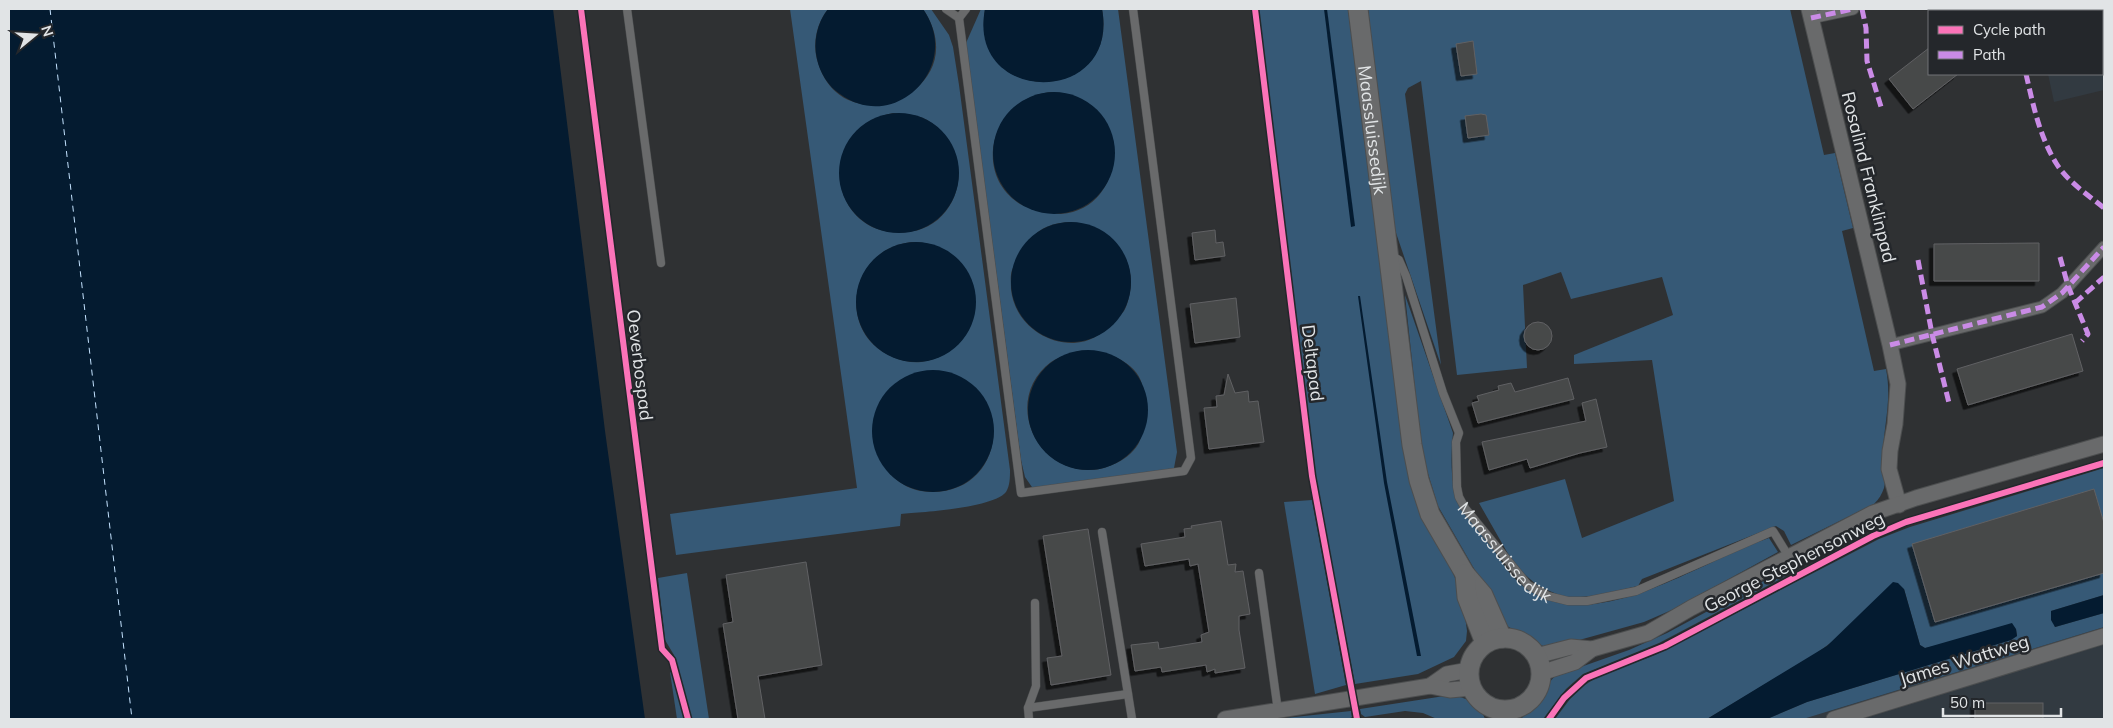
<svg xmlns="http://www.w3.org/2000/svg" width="2113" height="728" viewBox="0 0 2113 728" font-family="Mulish,sans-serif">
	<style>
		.built { fill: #323a41 }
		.green { fill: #365976; fill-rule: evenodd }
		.water { fill: #041b30 }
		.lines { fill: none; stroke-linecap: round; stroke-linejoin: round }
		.ferry { stroke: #c4e3ff; stroke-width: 1; stroke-dasharray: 6 5; stroke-linecap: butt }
		.building { fill: #47484a; stroke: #606163; filter: url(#shadow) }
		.service-casing { stroke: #4c4e4f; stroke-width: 9 }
		.pedestrian-casing { stroke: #4c4e4f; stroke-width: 13 }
		.minor-casing { stroke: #4c4e4f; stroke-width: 17 }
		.tertiary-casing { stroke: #4c4e4f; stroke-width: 21 }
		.service { stroke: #696a6b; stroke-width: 8 }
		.pedestrian { stroke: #696a6b; stroke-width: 11 }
		.minor { stroke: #696a6b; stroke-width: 15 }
		.tertiary { stroke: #696a6b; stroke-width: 19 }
		.quiet { stroke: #ca8be6; stroke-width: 5; stroke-dasharray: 10 5; stroke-linecap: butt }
		.cycleway-casing { stroke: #24272b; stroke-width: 9 }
		.cycleway { stroke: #fb73b8; stroke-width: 6 }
		.labels { text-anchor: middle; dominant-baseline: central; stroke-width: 5; stroke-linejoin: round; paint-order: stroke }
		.street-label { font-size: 18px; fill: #e1e4e6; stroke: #24272b }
	</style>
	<defs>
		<filter id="shadow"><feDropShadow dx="-4.5" dy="4.5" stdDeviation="0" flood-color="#0009"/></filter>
	</defs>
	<rect width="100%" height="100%" fill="#2f3133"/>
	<g class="built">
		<path d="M2033,9H2104V90L2054,102L2048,74H2102V11H2033Z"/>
		<path d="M2104,568V719H1740Z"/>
	</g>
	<g class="green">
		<path d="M790,9H828C816,24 812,45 818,63C844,148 978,90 923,9H931L949,35L953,47L959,85L1010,470C1010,477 1010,486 1006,492C993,508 923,512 901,514L900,526L676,555L670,514L857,488ZM893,113C903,114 913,114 923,118C958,134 970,180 946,211C936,224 922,231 907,232C828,241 813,128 893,113ZM912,242C990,243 999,349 921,362C912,363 903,361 895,358C834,335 849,248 912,242ZM932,371C1016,375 1012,493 931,492C870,491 852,403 907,377C915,373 923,372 932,371Z"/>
		<path d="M981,9H985C969,108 1120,104 1102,9H1118L1177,452L1174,468L1160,472L1034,490L1025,477L1021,460L966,43ZM1051,92C1137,96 1129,210 1061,214C1054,214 1045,211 1038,209C1033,208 1025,207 1020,204C970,172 994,97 1051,92ZM1069,222C1103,224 1132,250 1131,285C1130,294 1128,304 1124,311C1120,316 1115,320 1111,325C1100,335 1090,342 1074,343C1043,344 1014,321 1011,289C1011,283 1010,276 1012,270C1014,265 1018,259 1021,254C1034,232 1043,224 1069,222ZM1079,351C1101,349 1136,360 1142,384C1143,392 1142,403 1142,411C1142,419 1144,430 1141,437C1136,457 1108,470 1090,470C1032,470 1004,397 1051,362C1060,356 1069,354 1079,351Z"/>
		<path d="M1258,9H1348L1399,411L1444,554L1462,593L1467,631L1466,641L1454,657L1418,674L1355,684L1316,482Z"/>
		<path d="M1368,9H1790L1824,155L1835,153L1853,228L1842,231L1874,371L1886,369C1892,400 1884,423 1883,453C1882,465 1887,477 1884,488C1882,494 1879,499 1874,504L1791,545L1784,531L1776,526L1642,579L1638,586L1595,596L1566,598L1538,586L1515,566L1479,503L1565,479L1582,538L1674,501L1652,360L1574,364V355L1673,315L1662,277L1571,299L1561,272L1523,285L1527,368L1457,375L1421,81L1408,88L1405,94L1441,365L1394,227Z"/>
		<path d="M1405,295L1453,433C1451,456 1449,488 1462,508C1470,521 1481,532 1490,544C1500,559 1508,574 1523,586C1591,641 1701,560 1769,538L1778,552L1674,609L1644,622L1554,647L1543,646L1507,626L1438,506L1422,454Z"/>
		<path d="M2104,468V595L2051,611L2055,627L2104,613V627L1803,719H1767L1807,702L2011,640L2017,636L2016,629L1925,648L1920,645L1904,589L1814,655L1707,719H1555L1570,699L1585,685L1597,677L1655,655L1879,539L1910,527Z"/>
		<path d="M1312,500L1346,685L1315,694L1284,502Z"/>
		<path d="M1788,568L1791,572L1788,575L1659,643L1583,674L1566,689L1543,719H1521L1538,700L1547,685L1555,676L1629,650L1667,633Z"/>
		<path d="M687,573L709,719H692L674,655L665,640L658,578Z"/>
		<path d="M670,672L673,674L685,719H677Z"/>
		<path d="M1451,695C1467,698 1480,703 1485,719H1437L1423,713L1405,711L1365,717L1361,714L1360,709Z"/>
		<path d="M1351,711L1352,717L1349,719H1276Z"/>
	</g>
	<g class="water">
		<path d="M9,9H553L605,431L645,719H9Z"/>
		<path d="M828,9H923C963,65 896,135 840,94C828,86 820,73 817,59C813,42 817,23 828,9Z"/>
		<path d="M985,9H1102C1120,107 966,106 985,9Z"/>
		<path d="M1324,9H1327L1355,226L1351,227Z"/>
		<circle cx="1054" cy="153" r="61"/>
		<circle cx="899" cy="173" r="60"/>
		<circle cx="1071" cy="282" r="60"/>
		<circle cx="916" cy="302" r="60"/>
		<path d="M1358,296H1360L1387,482L1421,656H1417L1384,483Z"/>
		<circle cx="1088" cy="410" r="60"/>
		<circle cx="933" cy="431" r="61"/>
		<path d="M1893,582L1898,583L1904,589L1920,645L1925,648L2012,623L2016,629L2017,636L2011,640L1807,702L1767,719H1707L1827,646Z"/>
		<path d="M2104,595V613L2055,627L2051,620V611Z"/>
	</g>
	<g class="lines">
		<path class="ferry" d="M50,9L132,719"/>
	</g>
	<g class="building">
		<path d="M1473,41L1477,74L1461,76L1456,44Z"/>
		<path d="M1929,48V74H1958L1913,109L1889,79Z"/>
		<path d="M1481,114L1486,115L1489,135L1468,138L1465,116Z"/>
		<path d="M1215,230L1216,243L1223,242L1225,256L1195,260L1192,233Z"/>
		<path d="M2039,243V281H1934V244Z"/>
		<path d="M1236,298L1240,337L1195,343L1190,304Z"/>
		<circle cx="1538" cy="336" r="14"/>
		<path d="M2072,334L2083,371L1968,405L1957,369Z"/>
		<path d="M1228,374L1235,393L1248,391L1249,402L1258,401L1264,442L1209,449L1204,408L1217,407L1216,396L1224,395Z"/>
		<path d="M1568,378L1574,399L1478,423L1472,403L1479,401L1477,396L1499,390L1498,386L1511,383L1515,392Z"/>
		<path d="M1596,399L1607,447L1580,453L1530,468L1527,459L1489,470L1482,442L1586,421L1582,403Z"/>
		<path d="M2094,489L2104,523V573L1935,622L1912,544Z"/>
		<path d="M1221,521L1228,565L1236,564L1235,572L1243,571L1250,614L1239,616V630L1245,668L1215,673V669L1207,672L1206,665L1162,672L1161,667L1135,671L1131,645L1158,642L1159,649L1202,642L1201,635L1209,632L1198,564L1190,566L1189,559L1145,566L1141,544L1185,537L1184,529L1192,528L1191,526Z"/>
		<path d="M1088,529L1111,675L1051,685L1047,658L1062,656L1043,536Z"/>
		<path d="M806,562L822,665L758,676L765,719H738L723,624L733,622L726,575Z"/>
		<rect x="1975" y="703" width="68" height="16"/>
	</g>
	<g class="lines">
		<defs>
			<g id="service">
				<path d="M627,9L661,263"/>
				<path d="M946,9L959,18"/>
				<path d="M966,9L959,18L1021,493L1184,471L1191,458L1133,9"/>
				<path id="s1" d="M1391,255L1399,260L1406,276L1443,393L1459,433L1456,442L1457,487L1459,497L1465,508L1528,585L1548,596L1568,601H1587L1636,591L1773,531L1789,557"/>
				<path d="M1102,532L1132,719"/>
				<path d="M1259,573L1278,711"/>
				<path d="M1028,708L1128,694"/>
				<path d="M1029,719L1028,708L1036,686L1035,603"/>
			</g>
			<g id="pedestrian">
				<path d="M2013,9L2014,11"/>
				<path d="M1811,18L1853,9"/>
				<path d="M1890,345L2042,307L2062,293L2104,247"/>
			</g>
			<g id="minor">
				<path d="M1809,9L1890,345L1898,384L1895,424L1890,451L1889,469L1899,505"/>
				<path d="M1536,656L1571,647L1592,649L1648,633L1691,608L1873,513L1916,498L2104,444"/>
				<path d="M1541,673L1575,662L1592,649"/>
				<path d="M1430,686L1447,674L1469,670"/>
				<path d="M1225,719L1430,686L1450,690L1471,688"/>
				<path d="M1834,719L2104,636"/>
			</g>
			<g id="tertiary">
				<path id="s2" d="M1358,9L1412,445L1419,480L1430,514L1465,574L1483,595L1502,638"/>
				<path d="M1465,574L1467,597L1485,643"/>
				<circle cx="1505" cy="674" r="36"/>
			</g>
		</defs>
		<use href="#service" class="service-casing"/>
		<use href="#pedestrian" class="pedestrian-casing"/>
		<use href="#minor" class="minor-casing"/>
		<use href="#tertiary" class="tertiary-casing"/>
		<use href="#service" class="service"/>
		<use href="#pedestrian" class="pedestrian"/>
		<use href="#minor" class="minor"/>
		<use href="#tertiary" class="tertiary"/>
		<g class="quiet">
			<path d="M1862,9L1866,28L1867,61L1882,110"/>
			<path d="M1989,9L1990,11"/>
			<path d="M2013,9L2014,11"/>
			<path d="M1811,18L1853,9"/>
			<path d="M2026,74C2033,104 2039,135 2056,163C2067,181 2088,195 2104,208"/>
			<path d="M2060,257L2068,286L2088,334L2082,341"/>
			<path d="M1918,260L1932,334L1949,403"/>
			<path d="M2075,303L2104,277"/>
			<path d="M1890,345L2042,307L2062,293L2104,247"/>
		</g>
		<defs>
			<g id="cycleway">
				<path d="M581,9L662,649L672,660L688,719"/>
				<path d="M1255,9L1312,476L1357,719"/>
				<path d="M1549,719L1564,698L1586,678L1665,646L1873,536L1906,522L2104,463"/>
			</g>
		</defs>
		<use href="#cycleway" class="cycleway-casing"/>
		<use href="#cycleway" class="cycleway"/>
	</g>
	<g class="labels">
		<g class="street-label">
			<text stroke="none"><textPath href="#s2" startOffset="122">Maassluissedijk</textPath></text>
			<text transform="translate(1869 177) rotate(76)">Rosalind Franklinpad</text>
			<text transform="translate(1313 363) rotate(83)">Deltapad</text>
			<text transform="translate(640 365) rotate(83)">Oeverbospad</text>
			<text stroke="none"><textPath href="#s1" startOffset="330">Maassluissedijk</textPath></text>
			<text transform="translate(1794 562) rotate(-27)">George Stephensonweg</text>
			<text transform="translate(1964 660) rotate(-17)">James Wattweg</text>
		</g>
	</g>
	<rect width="2113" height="728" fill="none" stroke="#e1e4e6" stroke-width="20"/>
	<rect x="1928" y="10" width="175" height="65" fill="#24272b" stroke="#707376"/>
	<rect x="1938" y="26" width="25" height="8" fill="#fb73b8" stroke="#707376"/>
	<text x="1973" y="35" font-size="15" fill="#e1e4e6">Cycle path</text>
	<rect x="1938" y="51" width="25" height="8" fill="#ca8be6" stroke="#707376"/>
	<text x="1973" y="60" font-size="15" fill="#e1e4e6">Path</text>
	<g transform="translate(35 35) rotate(72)" stroke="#24272b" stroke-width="4" paint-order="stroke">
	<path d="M0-4L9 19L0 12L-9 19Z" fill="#e1e4e6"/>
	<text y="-8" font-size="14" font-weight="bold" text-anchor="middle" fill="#e1e4e6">N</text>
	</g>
	<path d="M1943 708v8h118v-8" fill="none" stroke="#e1e4e6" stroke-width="2.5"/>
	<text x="1950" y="708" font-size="15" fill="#e1e4e6" stroke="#24272b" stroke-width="4" paint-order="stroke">50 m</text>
</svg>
